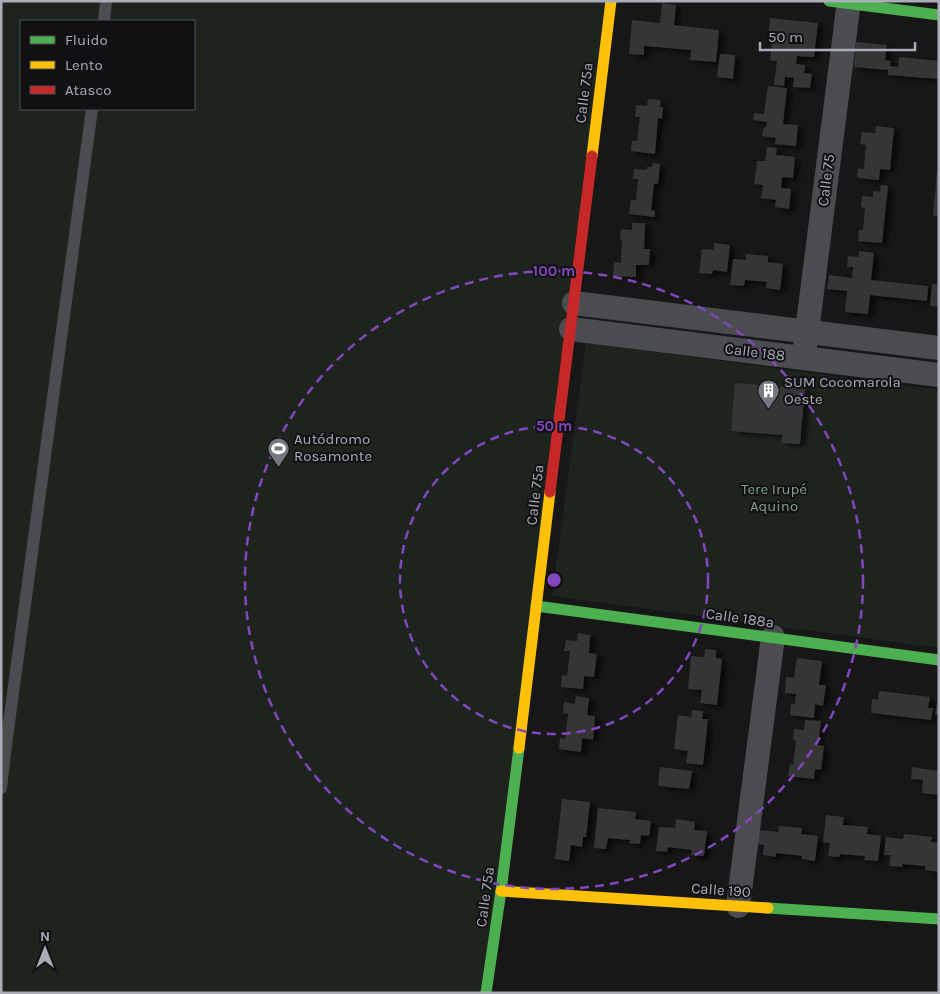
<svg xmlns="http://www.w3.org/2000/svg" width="940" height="994" viewBox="0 0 940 994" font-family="Karla,sans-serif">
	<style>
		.green { fill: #1d241e; fill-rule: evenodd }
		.building { fill: #353536; filter: url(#shadow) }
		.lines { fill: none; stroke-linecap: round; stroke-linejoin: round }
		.lane { stroke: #4b4c50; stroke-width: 12 }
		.street { stroke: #4b4c50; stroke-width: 24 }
		.fast { stroke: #4caf50; stroke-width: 11 }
		.slow { stroke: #ffc107; stroke-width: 11 }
		.jam { stroke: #c62828; stroke-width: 11 }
		.ring { fill: none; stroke: #8446be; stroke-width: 2.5; stroke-dasharray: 9 6 }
		.labels { text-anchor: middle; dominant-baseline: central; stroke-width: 4; stroke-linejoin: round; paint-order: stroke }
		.street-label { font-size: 15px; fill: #a8adb8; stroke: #111113 }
		.poi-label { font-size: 15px; fill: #a8adb8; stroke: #111113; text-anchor: start }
		.park-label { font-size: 15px; fill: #7fa381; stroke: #111113 }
		.centre { fill: #8446be; stroke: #111113; stroke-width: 2.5 }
		.ring-label { font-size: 15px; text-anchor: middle; font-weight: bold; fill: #8446be; stroke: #111113; stroke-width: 4; stroke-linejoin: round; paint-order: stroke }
	</style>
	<defs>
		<filter id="shadow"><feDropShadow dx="5.5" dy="3" stdDeviation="2.5" flood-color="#0009"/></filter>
	</defs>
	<rect width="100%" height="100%" fill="#171717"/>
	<g class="green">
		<path d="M1,1H611L487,993H1ZM21,21H194V109H21Z"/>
		<path d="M586,343L939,390V648L552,596Z"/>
	</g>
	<g class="building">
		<path d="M662,3L676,5L674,25L719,30L716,62L690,60L691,50L644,46V55L629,54L632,20L660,23Z"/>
		<path d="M770,18L818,23L814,57L797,56L796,64L805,65L804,73L812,74L810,88L793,87L794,78L785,77L784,86L774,85L777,61L770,60L772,43H768Z"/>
		<path d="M856,42L887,45L885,60L891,61L890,66L898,67L899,57L939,61V79L888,75V70L854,67Z"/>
		<path d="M720,54L735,55L733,79L717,77Z"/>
		<path d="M768,86L787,88L783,124L798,125L796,146L775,144L776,138L762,136L764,127H766L767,122L753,120L754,113L764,114Z"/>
		<path d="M648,99L661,100L660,107H663L662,119L658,118L655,154L631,151L632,141H637L640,117H635L636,105L647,106Z"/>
		<path d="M876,126L894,128L890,170L880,169L879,180L857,178L858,168L864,169L866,145L860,144L862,132L875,133Z"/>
		<path d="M767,147L777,148L776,155L795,157L793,178L782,177L781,188L791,189L789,209L775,207L776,200L761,198L763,185L754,184L757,161H765Z"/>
		<path d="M653,163L660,164L658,184H654L651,210L655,211V217L629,214L631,200H636L638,179H633L634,169L647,170V167H652Z"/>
		<path d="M937,172H939V217L933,216Z"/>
		<path d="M881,185L888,186L882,243L858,241L859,230H863L865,208L861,207L862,196L873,197V191L880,192Z"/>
		<path d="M632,223H645L644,249H650L649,265H636V277L613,276L614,262L621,263L622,240H620L621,229L632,230Z"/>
		<path d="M714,243L730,245L727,272L713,270L712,274L699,273L702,249L714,250Z"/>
		<path d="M859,251L874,253L871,280L928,286L927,301L870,295L868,314L845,312L847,291L827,289L829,275L852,278L853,267H847L848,256L859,257Z"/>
		<path d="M746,254L768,256V262L783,264L780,290L766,288L767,282L745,280L744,286L730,285L733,259L746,260Z"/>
		<path d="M932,284H939V307L930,306Z"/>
		<path d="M735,383L805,389L800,444L782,443V435L731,431Z"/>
		<path d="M578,633L590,635L589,653L597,654L594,677L584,676L583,689L561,687L562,675L567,676L570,651H564L566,640L577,641Z"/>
		<path d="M705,649L716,650V658L722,659L717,705L700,703L702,690L688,689L691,656L704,657Z"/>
		<path d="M797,658L822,661L819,685H826L823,706L815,704L814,718L790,715L791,704H795L796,694L785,693L786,677L794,678Z"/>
		<path d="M879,691L930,697L928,708H933L931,720L871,713L872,699L878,700Z"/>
		<path d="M576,696L589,698L587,715L595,716L593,740L582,738L581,752L559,749L560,738L565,739L568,714L563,713L564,702L575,704Z"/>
		<path d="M938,698H939V715H935Z"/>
		<path d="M692,710L703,711L702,719H708L703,765L686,763L688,751L674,749L678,715L691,717Z"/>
		<path d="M805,720L821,721L818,745L824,746L821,770L815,769L814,779L788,776L790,764L793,765L796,741L793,740L794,729L804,730Z"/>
		<path d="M660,767L692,771L689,789L658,786Z"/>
		<path d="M912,767L939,771V795L922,793L923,780L911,779Z"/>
		<path d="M562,799L590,802L586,837H583L582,847L571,845L569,861L555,859Z"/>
		<path d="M598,808L636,812L635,819L651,821L649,836L641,835L640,844L629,843L630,840L608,838L606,849L594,848Z"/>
		<path d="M826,815L844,817L843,825L868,827L867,834L881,836L878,861L864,860L865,856L840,854L839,857L828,856L830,843L823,842Z"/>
		<path d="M676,819L695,822L694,830L707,831L704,856L691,855L692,850L668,847L667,852L656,851L659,827L675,828Z"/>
		<path d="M779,826L802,828L801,834L818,836L815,861L802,859V856L776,853V857L763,855L764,845L756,844L758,830L778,832Z"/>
		<path d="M904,834L932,837L931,842L939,843V872L925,870V866L903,864L902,867L889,866L891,855H884L886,837L903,839Z"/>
	</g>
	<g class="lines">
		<g class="lane">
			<path d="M104,21L106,1"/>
			<path d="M1,788L6,745L92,109"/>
		</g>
		<g class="street">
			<path d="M574,303L939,348"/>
			<path d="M571,329L939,375"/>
			<path d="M805,347L849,1"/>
			<path d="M738,906L773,637"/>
		</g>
		<g class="fast">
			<path d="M829,1L939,15"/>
			<path d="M536,606L939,660"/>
			<path d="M768,908L939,919"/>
			<path d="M486,993L501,891L519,748"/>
		</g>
		<g class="slow">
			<path d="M592,156L611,1"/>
			<path d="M519,748L550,492"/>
			<path d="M501,891L768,908"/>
		</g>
		<path class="jam" d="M550,492L592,156"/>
	</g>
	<g class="ring">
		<circle cx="554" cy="580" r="154"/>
		<circle cx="554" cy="580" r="309"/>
	</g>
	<defs>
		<symbol id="building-pin" viewBox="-11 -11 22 30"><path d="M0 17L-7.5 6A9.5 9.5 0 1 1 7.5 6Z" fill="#757880" stroke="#111113"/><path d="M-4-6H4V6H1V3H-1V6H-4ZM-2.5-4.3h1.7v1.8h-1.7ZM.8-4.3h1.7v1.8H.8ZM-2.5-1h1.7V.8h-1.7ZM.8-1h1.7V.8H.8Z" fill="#fff"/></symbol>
		<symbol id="stadium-pin" viewBox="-11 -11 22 30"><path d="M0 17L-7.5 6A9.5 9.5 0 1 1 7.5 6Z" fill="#757880" stroke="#111113"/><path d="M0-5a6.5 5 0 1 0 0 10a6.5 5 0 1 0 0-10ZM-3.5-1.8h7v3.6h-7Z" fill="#fff"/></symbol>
	</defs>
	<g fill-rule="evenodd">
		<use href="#building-pin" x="756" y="378" width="25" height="34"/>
		<use href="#stadium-pin" x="266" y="436" width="25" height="34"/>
	</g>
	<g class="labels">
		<g class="street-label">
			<text transform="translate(584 93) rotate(-83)">Calle 75a</text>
			<text transform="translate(826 180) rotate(-83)">Calle 75</text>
			<text transform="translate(755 352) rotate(7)">Calle 188</text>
			<text transform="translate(535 495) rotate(-83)">Calle 75a</text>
			<text transform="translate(740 618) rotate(8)">Calle 188a</text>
			<text transform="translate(721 890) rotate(4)">Calle 190</text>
			<text transform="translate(485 897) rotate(-82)">Calle 75a</text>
		</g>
		<g class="poi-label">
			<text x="784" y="382">SUM Cocomarola<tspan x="784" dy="17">Oeste</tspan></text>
			<text x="294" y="439">Autódromo<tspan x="294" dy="17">Rosamonte</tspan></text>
		</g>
		<g class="park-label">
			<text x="774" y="489">Tere Irupé<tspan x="774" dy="17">Aquino</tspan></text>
		</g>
	</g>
	<circle cx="554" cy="580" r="8" class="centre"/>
	<g class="ring-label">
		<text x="554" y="276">100 m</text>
		<text x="554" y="431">50 m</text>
	</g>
	<rect width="940" height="994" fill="none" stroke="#a8adb8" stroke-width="5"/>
	<rect x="20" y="20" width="175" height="90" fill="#111113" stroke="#4d4f55"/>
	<rect x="30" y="36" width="25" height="8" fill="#4caf50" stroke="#4d4f55"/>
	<text x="65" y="45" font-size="15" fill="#a8adb8">Fluido</text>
	<rect x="30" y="61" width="25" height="8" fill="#ffc107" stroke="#4d4f55"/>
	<text x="65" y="70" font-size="15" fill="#a8adb8">Lento</text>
	<rect x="30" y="86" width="25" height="8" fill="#c62828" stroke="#4d4f55"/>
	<text x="65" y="95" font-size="15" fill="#a8adb8">Atasco</text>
	<g transform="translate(45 949)" stroke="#111113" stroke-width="4" paint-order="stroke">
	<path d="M0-4L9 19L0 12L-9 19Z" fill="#a8adb8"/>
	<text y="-8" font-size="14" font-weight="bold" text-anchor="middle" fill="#a8adb8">N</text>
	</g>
	<path d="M760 42v8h155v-8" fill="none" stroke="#a8adb8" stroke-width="2.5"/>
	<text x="768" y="42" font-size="15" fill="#a8adb8" stroke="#111113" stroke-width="4" paint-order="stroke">50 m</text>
</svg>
